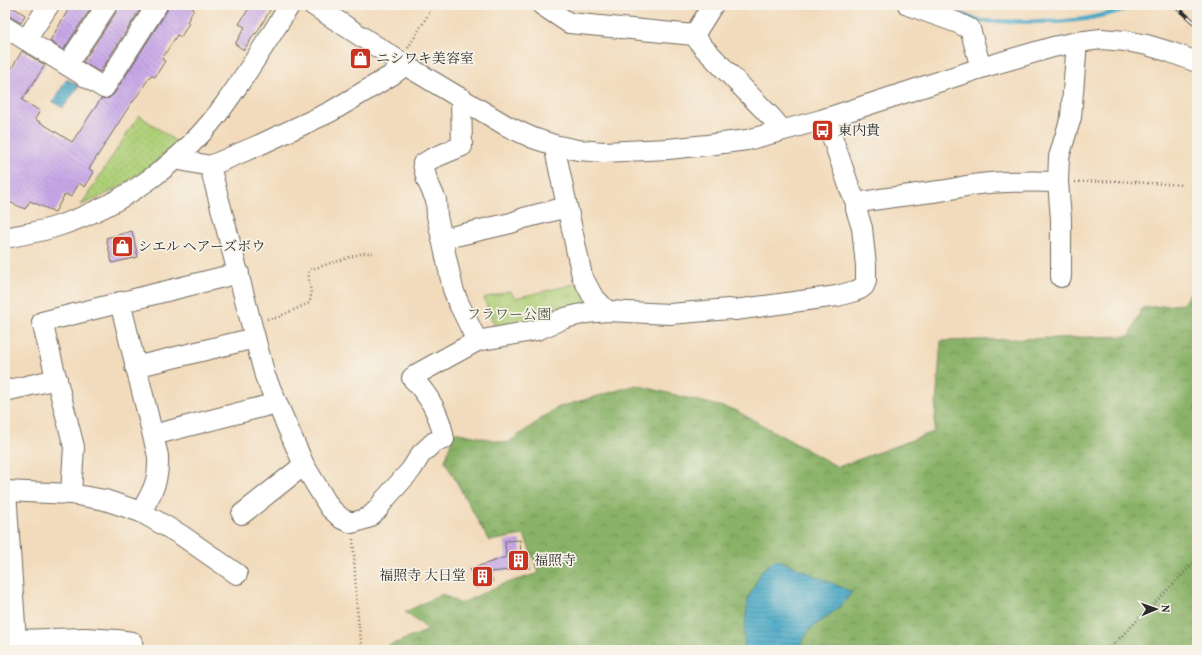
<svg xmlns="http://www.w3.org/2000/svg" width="1202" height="655" viewBox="0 0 1202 655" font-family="Vollkorn,'Noto Serif JP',serif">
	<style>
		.grass { fill: url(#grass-dots); stroke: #6c7d51 }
		.forest { fill: url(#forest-crowns); stroke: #5a6e4a }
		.park { fill: url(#park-tufts); stroke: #6c7d51 }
		.water { fill: url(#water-rules); stroke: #396a78 }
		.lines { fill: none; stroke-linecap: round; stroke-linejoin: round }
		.stream { stroke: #47a8c6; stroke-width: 4.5 }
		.building { fill: url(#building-back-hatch) }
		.minor-casing { stroke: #71695e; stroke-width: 22 }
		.path { stroke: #71695e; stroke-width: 2.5; stroke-dasharray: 1 3; stroke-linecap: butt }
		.minor { stroke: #fff; stroke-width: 20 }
		.rail-casing { stroke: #2b2b2b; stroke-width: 4.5 }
		.rail { stroke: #f7f3e8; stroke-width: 3; stroke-dasharray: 9; stroke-linecap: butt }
		.labels { text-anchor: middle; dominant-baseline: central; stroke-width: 3.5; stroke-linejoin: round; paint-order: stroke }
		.poi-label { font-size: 14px; fill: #2b2b2b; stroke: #f7f3e8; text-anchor: start }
		.park-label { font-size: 14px; fill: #4c543e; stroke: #f7f3e8 }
	</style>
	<defs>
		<pattern id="grass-dots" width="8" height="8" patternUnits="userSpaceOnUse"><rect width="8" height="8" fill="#aecf77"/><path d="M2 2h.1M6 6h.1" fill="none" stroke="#96b267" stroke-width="1.8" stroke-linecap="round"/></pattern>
		<pattern id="forest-crowns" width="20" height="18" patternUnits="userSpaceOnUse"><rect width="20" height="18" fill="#8ab268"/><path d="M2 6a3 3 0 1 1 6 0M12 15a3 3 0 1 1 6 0" fill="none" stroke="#719156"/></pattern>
		<pattern id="park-tufts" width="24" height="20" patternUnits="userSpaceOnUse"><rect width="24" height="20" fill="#aecf77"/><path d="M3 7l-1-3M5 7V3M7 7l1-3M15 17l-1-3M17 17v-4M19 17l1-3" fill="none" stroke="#96b267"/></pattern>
		<pattern id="water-rules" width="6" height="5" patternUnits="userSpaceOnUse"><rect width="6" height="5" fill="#47a8c6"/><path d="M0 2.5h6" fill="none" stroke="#3b89a1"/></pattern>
		<pattern id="building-back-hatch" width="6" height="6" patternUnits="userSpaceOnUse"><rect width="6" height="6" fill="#c8a7e9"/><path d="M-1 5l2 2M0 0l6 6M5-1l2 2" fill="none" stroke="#a388bd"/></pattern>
	</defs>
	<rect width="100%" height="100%" fill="#f7f3e8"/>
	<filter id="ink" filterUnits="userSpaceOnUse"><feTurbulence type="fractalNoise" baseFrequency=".025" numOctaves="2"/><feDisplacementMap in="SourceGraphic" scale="8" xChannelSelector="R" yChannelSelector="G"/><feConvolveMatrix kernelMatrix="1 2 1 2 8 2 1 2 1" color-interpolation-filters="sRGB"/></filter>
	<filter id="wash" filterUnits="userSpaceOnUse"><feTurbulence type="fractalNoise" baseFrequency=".012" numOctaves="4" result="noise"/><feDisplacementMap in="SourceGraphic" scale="16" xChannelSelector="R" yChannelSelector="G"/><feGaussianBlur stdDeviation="0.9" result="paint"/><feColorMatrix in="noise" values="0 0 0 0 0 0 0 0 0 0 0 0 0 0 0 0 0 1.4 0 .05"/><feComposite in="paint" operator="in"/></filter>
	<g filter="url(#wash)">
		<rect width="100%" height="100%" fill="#f2dbbc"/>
		<path class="grass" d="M139,115L178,143C150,168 117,192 81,205Z"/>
		<path class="forest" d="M1197,283V650H382L385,647L429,630L405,612L443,594L460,604L500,585L539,573L524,535L489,541L445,461L454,432L508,443L556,408L636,385L735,410L838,467L934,432L941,341L1130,336L1142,308L1183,304Z"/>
		<path class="park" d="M580,283L596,305L498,335L484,298L510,291L515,298Z"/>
		<g class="water">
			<path d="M67,79L79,86L63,108L53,102Z"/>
			<path d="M777,559L852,592L840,607L810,629L797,650H745L744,635L748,599L762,570Z"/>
		</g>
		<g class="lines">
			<g class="stream">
				<path d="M938,5L947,8"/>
				<path d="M1194,5L1197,7"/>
				<path d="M963,15L979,21L1057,22L1085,19L1112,13L1138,5"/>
			</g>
		</g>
		<g id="blocks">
			<g class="building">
				<path d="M5,5H9L25,15L21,23L11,17L5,16Z"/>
				<path d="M71,5H93L63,50L50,41Z"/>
				<path d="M118,5H143L100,72L83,62L117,11Z"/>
				<path d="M168,5H187L194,9L187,22L189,23L181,37L177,35L162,59L165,61L155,77L151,75L133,102H132L89,169L94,172L85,187L79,183L71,197L65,194L55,212L30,201L25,209L5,200V79L22,51L45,65L22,100L40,111L35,119L72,142L101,99L109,98L114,94L167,11Z"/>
				<path d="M251,5H273L256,34L255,33L244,50L235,44L245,27L239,24Z"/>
				<path d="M132,231L138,257L112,263L106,238Z"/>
				<path d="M520,540L521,554L529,553L530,568L490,572L493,582L476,588L470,569L506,557L505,541Z"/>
			</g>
		</g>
	</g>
	<g filter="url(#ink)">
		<use href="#blocks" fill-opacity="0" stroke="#71695e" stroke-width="1"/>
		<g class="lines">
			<defs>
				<g id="minor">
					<path d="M313,5L405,65L507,126L533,138L554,145L578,150L604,152L668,149L707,145L747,140L821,120L981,68L1053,47L1077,42L1101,39L1126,41L1147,45L1170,52L1197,62"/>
					<path d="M542,5L569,23L694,35L703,47L772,118L782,130"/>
					<path d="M908,5L958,23L970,29L981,68"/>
					<path d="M5,27L104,88L157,5"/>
					<path d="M694,35L713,5"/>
					<path d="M26,40L49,5"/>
					<path d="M67,65L107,5"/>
					<path d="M461,98L462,146L431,159L423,164L427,180L436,200L437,216L453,289L458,302L477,341"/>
					<path d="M554,145L582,276L592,295L607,311"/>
					<path d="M175,159L210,166L259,145L330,112L392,75L405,65"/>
					<path d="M210,166L265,376L304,465L330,508L342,519L352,523L368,518L377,510L385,499L411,470L421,454L434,442L444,439C440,414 429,395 412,378L417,374L477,341L537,330L565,318L586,313L607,311L670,314L729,309L735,310L837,296L855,291L860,289L864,286L866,281V266L862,228L856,209V203L850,189L826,119"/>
					<path d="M856,203C883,198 911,195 939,191C948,190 957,188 966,186C996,181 1028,181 1058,182"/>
					<path d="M5,238C23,234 41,232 58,226C125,204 184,161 225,104C248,72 269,38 290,5"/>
					<path d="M442,239L511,223L524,218L567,207"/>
					<path d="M1061,277V219L1058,182L1059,157L1071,117L1077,42"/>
					<path d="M120,302L158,456C159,481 153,491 141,512"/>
					<path d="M135,367L255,338"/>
					<path d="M5,391L57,379"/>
					<path d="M153,435L277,403"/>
					<path d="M5,491L71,494L105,500L141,512L181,535L237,574"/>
					<path d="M6,491L16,640"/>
					<path d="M71,494L74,447L42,322L239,273"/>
					<path d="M242,514L304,465"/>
					<path d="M5,644L16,640L85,638L117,640L132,642L133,650"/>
				</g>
			</defs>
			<use href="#minor" class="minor-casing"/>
			<g class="path">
				<path d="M408,48L434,5"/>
				<path d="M1075,182L1115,181L1183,185"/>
				<path d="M267,319L276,318L309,303C314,294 307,281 309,270L363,253H373"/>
				<path d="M353,539C356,577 355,613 363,650"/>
				<path d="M1108,650L1197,560"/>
			</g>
			<use href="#minor" class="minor"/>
			<defs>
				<path id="rail" d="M1174,5L1197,25"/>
			</defs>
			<use href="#rail" class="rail-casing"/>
			<use href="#rail" class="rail"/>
		</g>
	</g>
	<defs>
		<symbol id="shop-square" viewBox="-11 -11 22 22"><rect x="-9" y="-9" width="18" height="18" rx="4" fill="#c8321e" stroke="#f7f3e8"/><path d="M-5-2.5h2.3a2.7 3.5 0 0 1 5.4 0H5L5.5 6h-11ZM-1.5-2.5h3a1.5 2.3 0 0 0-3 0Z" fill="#fff"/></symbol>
		<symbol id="bus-square" viewBox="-11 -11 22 22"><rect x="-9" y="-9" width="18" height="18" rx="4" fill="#c8321e" stroke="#f7f3e8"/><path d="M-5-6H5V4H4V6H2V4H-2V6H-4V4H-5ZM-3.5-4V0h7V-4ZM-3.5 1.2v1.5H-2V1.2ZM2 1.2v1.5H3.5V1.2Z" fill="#fff"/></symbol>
		<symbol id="building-square" viewBox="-11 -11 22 22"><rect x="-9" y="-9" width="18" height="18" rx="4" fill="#c8321e" stroke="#f7f3e8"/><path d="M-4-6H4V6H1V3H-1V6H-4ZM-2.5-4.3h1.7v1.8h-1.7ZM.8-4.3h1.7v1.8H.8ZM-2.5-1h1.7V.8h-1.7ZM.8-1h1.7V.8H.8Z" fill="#fff"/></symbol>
	</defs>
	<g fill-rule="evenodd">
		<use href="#shop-square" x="348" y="46" width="25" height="25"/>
		<use href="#bus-square" x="810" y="118" width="25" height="25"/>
		<use href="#shop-square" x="110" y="234" width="25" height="25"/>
		<use href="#building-square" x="506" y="548" width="25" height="25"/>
		<use href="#building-square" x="470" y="564" width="25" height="25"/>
	</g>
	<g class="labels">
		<g class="poi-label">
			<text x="376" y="59">ニシワキ美容室</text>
			<text x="838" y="131">東内貴</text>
			<text x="138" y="247">シエル ヘアーズボウ</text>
			<text x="534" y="561">福照寺</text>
			<text x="466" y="576" text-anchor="end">福照寺 大日堂</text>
		</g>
		<g class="park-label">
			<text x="509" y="315">フラワー公園</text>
		</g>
	</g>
	<rect width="1202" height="655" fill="none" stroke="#f7f3e8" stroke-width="20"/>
	<g transform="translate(1156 609) rotate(88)" stroke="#f7f3e8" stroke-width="3" paint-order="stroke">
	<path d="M0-3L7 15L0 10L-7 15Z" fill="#2b2b2b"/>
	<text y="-6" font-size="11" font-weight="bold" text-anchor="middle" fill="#2b2b2b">N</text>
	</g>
</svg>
